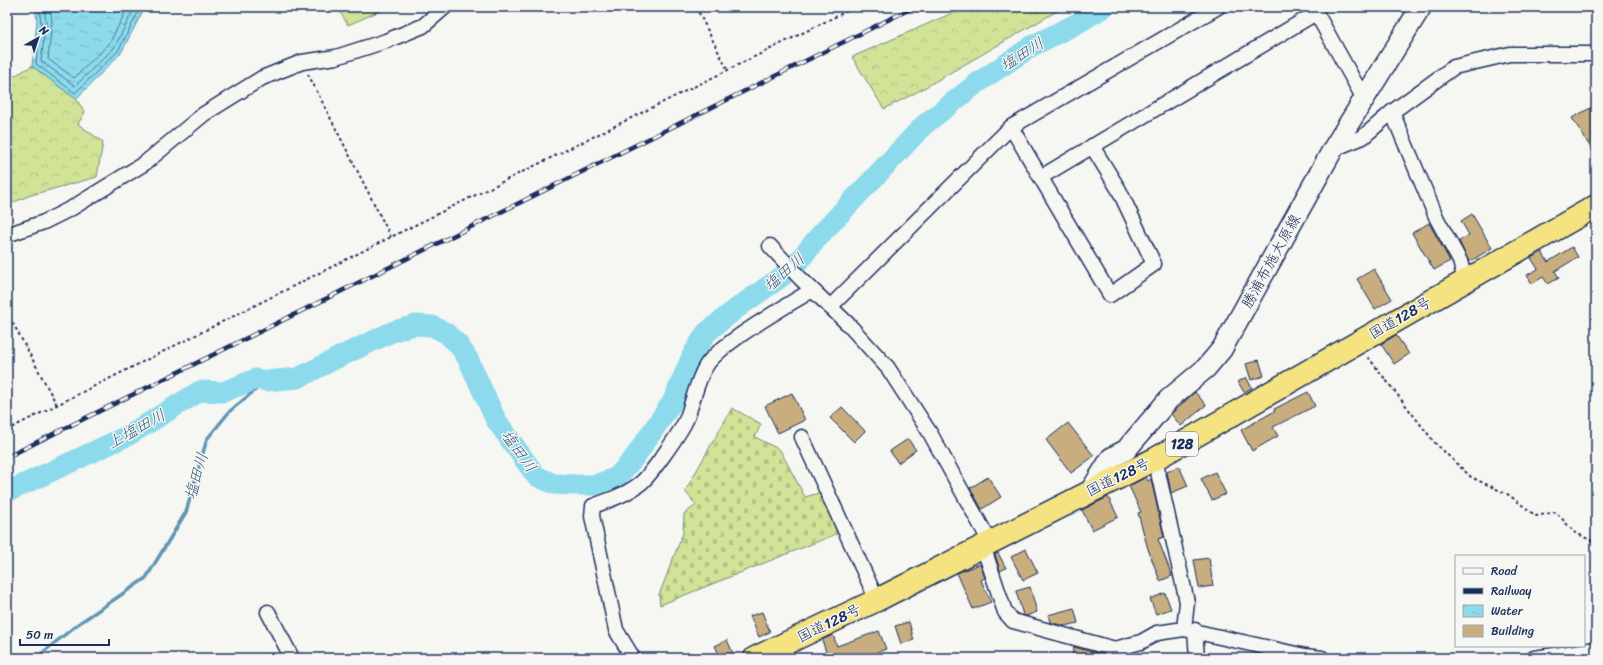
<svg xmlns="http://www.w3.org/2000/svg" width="1603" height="665" viewBox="0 0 1603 665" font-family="Sriracha,'Klee One',sans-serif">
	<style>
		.forest { fill: url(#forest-crowns); stroke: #76897a }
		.cemetery { fill: url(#cemetery-stones); stroke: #76897a }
		.water { fill: url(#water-ripples); stroke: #5f96b3 }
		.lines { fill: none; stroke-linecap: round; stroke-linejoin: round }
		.shore { stroke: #487396; stroke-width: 1 }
		.stream { stroke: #5f96b3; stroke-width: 3.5 }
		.river { stroke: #8cdaeb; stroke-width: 21 }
		.building { fill: #c8ae7f; stroke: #1b2f5e }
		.minor-casing { stroke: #1b2f5e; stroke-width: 17 }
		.secondary-casing { stroke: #1b2f5e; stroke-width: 23 }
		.trunk-casing { stroke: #1b2f5e; stroke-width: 25 }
		.path { stroke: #1b2f5e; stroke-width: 2; stroke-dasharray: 3 3; stroke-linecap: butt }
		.minor { stroke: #f6f6f2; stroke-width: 14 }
		.secondary { stroke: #f6f6f2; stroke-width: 20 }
		.trunk { stroke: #f5e382; stroke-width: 22 }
		.rail-casing { stroke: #1b2f5e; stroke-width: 4.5 }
		.rail { stroke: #f6f6f2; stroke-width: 3; stroke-dasharray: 9; stroke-linecap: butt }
		.labels { text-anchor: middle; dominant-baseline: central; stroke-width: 3; stroke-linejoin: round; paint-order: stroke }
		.shield { fill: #f6f6f2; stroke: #5d6b8a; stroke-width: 1 }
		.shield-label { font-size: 14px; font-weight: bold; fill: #1b2f5e }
		.street-label { font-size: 15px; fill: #1b2f5e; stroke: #f6f6f2 }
		.water-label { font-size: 16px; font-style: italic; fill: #375a81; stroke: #f6f6f2 }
	</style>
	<defs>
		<pattern id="forest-crowns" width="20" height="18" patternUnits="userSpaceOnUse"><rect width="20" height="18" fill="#d1e397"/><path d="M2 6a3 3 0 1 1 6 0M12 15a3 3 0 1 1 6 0" fill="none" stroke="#b3c385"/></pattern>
		<pattern id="cemetery-stones" width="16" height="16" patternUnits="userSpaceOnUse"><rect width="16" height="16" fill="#d1e397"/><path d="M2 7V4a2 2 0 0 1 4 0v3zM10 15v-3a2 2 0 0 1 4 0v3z" fill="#b3c385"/></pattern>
		<pattern id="water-ripples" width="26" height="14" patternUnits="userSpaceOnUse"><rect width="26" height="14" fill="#8cdaeb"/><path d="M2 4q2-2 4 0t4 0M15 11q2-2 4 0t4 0" fill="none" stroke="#78bbcc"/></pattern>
	</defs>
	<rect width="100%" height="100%" fill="#f6f6f2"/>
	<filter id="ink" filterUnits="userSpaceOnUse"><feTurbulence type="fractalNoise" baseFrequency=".025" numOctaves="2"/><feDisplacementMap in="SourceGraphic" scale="8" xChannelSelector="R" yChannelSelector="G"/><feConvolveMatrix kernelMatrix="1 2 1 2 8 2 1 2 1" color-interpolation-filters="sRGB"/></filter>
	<g filter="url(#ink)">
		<g class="forest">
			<path d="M337,7H389L348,25Z"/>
			<path d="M966,7H1064L917,92L884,109L852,57Z"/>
			<path d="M32,66L76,99L85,112L78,124L103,142L97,177L31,195L7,205V80Z"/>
		</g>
		<path class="cemetery" d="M732,408L761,424L755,437L780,450L805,497L819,493L839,533L660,605L659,595L683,533L684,514L696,505L685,491Z"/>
		<g class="water">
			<path d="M7,7L10,75L7,78Z"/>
			<path d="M35,7H145L121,53L76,99L32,66L37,21Z"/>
		</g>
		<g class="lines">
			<g class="shore">
				<path d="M39,7L41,22L36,64L75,93L118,51L141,7"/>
				<path d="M44,7L46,22L41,61L75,86L114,48L135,7"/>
				<path d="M50,7L52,22L48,59L74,78L109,44L128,7"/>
			</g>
			<path class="stream" d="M36,658L78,624L146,578L186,512L207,439L230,411L266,381"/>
			<path class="river" d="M7,492L129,435L200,391L223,392L256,379L266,381L298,378L337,358L394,331L415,325L432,326L446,333L458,344L468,359L496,420L536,476L554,484L575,485H595L617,477L634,458L673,401L692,356L706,333L737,308L780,278L798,262L820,235L924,125L976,84L1032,46L1078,23L1104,7"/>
		</g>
		<g class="building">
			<path d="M1596,105V156L1572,118Z"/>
			<path d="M1472,214L1492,248L1469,262L1459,241L1469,235L1461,221Z"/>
			<path d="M1429,223L1450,261L1434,270L1412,233Z"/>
			<path d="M1572,247L1578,257L1555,271L1559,278L1548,284L1543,277L1532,284L1527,275L1538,269L1531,258L1542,252L1548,262Z"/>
			<path d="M1374,269L1392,299L1375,309L1357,279Z"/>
			<path d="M1396,335L1409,354L1394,364L1381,344Z"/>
			<path d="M1259,360L1264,376L1251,380L1246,364Z"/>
			<path d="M1246,377L1252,388L1244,392L1238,382Z"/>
			<path d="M1195,392L1206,405L1181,426L1171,414Z"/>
			<path d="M1308,392L1315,406L1273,427L1278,436L1252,451L1241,430L1275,411L1274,409Z"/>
			<path d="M792,393L805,420L778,433L765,406Z"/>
			<path d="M842,407L865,431L854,442L830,418Z"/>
			<path d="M1068,423L1094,456L1071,473L1046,440Z"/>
			<path d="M908,439L916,450L898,463L890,451Z"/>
			<path d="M1179,466L1188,486L1171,493L1167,472Z"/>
			<path d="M1215,472L1226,494L1212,500L1201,479Z"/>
			<path d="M988,477L1001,497L982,509L970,488Z"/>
			<path d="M1146,477L1148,481L1151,479L1164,537L1158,539L1172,576L1160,581L1148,549L1138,513L1141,512L1129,486Z"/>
			<path d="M1108,497L1118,517L1092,530L1082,510Z"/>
			<path d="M1026,549L1038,573L1023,580L1011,557Z"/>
			<path d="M998,553L1006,568L1000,571L995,554Z"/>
			<path d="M1209,558L1213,586L1199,588L1194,560Z"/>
			<path d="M980,564L985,578L981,580L991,602L973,609L957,573Z"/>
			<path d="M1030,587L1037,612L1026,616L1023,615L1016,591Z"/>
			<path d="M1165,593L1171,609L1156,614L1150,599Z"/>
			<path d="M1074,608L1078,623L1064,626L1050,622L1048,615Z"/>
			<path d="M762,612L770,632L759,637L750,616Z"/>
			<path d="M909,622L914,640L901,644L895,626Z"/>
			<path d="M879,631L886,649L861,658H848L847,655L837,658H828L822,640L833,635L837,646Z"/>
			<path d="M727,640L733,653L721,658L715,646Z"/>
			<path d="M1074,647L1104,655L1103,658H1071Z"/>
		</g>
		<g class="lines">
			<defs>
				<g id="minor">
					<path d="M1313,7L1364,99"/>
					<path d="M1392,112L1437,219L1460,261L1465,281"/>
					<path d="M1011,127L1110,295L1154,264L1119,190L1092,146"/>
					<path d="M1333,149L1363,137L1392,112L1454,67L1510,54H1596"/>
					<path d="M1041,177L1316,13"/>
					<path d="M7,235L44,222L72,208L145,163L204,114L262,78L302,62L336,57L386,41L423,26L445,7"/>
					<path d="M770,246L800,278L848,324L888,368L930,433L990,542"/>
					<path d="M830,307L1011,127L1218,7"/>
					<path d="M802,437L877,600"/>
					<path d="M1155,459L1187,602L1184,629"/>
					<path d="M983,546L1005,612L1013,621L1115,649L1141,642L1157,633L1184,629L1305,656L1322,658"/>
					<path d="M268,612L292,658"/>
					<path d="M1195,630L1197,658"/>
					<path d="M633,658L616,630L592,516L593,506C610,500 628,494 642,482C652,473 680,433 686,420C693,403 696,382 706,366C720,343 787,306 812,290"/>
					<path d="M1534,658L1596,649"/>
				</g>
				<path id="secondary" d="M1091,490L1111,458L1126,450L1169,399L1206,368L1222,349L1333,149L1421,7"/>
				<path id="trunk" d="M755,658L877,600L1155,459L1596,206"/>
			</defs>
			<use href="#minor" class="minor-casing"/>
			<use href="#secondary" class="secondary-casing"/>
			<use href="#trunk" class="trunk-casing"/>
			<g class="path">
				<path d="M696,7L727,69"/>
				<path d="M308,74L391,237"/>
				<path d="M7,312L57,405"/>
				<path d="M1368,357L1435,443L1471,477L1509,495L1536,516L1556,512L1574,532L1596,543"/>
				<path d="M7,430L391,237L855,7"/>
			</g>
			<use href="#minor" class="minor"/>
			<use href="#secondary" class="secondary"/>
			<use href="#trunk" class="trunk"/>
			<defs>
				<path id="rail" d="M7,457L914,7"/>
			</defs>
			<use href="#rail" class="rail-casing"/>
			<use href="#rail" class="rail"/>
		</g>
	</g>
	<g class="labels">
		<rect class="shield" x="1166" y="432" width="32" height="24" rx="3"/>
		<g class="shield-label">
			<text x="1182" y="444">128</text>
		</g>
		<g class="street-label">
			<text transform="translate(1271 261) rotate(-61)">勝浦布施大原線</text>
			<text transform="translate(1400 318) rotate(-30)">国道128号</text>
			<text transform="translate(1118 477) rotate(-26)">国道128号</text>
			<text transform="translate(829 623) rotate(-26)">国道128号</text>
		</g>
		<g class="water-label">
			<text transform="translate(1022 54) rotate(-32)">塩田川</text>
			<text transform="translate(784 272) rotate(-41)">塩田川</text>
			<text transform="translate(136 429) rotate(-29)">上塩田川</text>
			<text transform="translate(519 451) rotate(54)">塩田川</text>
			<text transform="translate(196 476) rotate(-74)">塩田川</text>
		</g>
	</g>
	<rect width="1603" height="665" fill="none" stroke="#f6f6f2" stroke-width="24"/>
	<rect x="12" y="12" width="1579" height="641" fill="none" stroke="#1b2f5e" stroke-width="1.5" filter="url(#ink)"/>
	<rect x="1455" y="555" width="130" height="92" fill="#f6f6f2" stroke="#9ea6b7"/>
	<rect x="1463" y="568" width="20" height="6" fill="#f6f6f2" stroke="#9ea6b7"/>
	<text x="1491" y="575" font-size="12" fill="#1b2f5e">Road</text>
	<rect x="1463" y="588" width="20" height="6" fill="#1b2f5e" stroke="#9ea6b7"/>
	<text x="1491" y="595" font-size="12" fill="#1b2f5e">Railway</text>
	<rect x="1463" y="605" width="20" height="12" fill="url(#water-ripples)" stroke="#9ea6b7"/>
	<text x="1491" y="615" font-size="12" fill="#1b2f5e">Water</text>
	<rect x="1463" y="625" width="20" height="12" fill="#c8ae7f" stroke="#9ea6b7"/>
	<text x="1491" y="635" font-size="12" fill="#1b2f5e">Building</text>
	<g transform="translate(38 38) rotate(39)" stroke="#f6f6f2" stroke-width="3" paint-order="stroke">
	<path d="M0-3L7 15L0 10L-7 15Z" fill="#1b2f5e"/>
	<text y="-6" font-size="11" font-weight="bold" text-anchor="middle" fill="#1b2f5e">N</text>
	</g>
	<path d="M20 639v6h89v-6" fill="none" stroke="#1b2f5e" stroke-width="2"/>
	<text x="26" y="639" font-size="12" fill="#1b2f5e" stroke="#f6f6f2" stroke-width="3" paint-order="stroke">50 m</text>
</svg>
